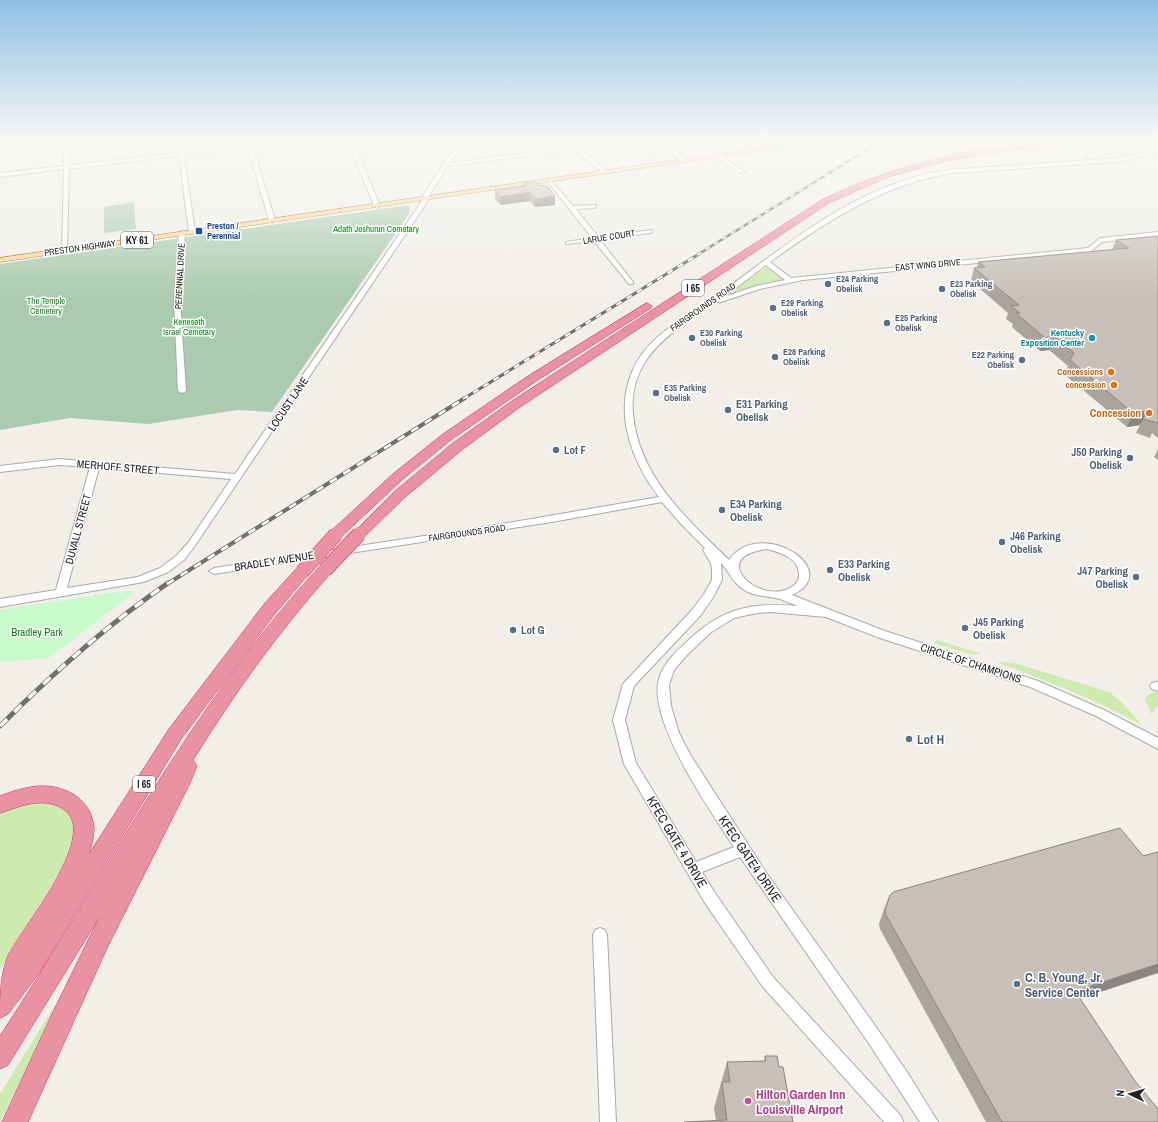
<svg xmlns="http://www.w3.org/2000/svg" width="1158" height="1122" viewBox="0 0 1158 1122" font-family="'Archivo Narrow',sans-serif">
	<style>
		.grass { fill: #cdebb0 }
		.cemetery { fill: #aacbaf }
		.park { fill: #c8facc }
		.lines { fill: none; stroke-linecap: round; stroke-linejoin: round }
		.minor-casing { stroke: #a9a9a9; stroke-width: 2 }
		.major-casing { stroke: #a06b00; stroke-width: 1 }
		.highway-casing { stroke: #dc2a67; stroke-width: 1 }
		.minor { fill: #fff; fill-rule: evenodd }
		.major { fill: #fcd6a4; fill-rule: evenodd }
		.highway { fill: #e892a2; fill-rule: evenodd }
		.rail-far3-casing { stroke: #707070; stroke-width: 2.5 }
		.rail-far2-casing { stroke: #707070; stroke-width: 3 }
		.rail-far1-casing { stroke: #707070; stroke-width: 4 }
		.rail-casing { stroke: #707070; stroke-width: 5 }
		.rail-far3 { stroke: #fff; stroke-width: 1.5; stroke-dasharray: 5; stroke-linecap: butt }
		.rail-far2 { stroke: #fff; stroke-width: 2; stroke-dasharray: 6; stroke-linecap: butt }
		.rail-far1 { stroke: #fff; stroke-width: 2.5; stroke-dasharray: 8; stroke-linecap: butt }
		.rail { stroke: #fff; stroke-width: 3.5; stroke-dasharray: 10; stroke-linecap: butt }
		.highway-bridge-casing { stroke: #dc2a67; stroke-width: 15; stroke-linecap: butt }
		.highway-bridge { stroke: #e892a2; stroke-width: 14 }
		.wall { fill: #aba49e }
		.shaded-wall { fill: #8b8681 }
		.building { fill: #c7bfb8; stroke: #8b8681 }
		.transit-dot { fill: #1a4fb4; stroke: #fff; stroke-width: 1.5 }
		.service-dot { fill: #5c6f8a; stroke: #fff; stroke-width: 1.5 }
		.culture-dot { fill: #0f9aa8; stroke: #fff; stroke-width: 1.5 }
		.food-dot { fill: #e8710a; stroke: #fff; stroke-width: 1.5 }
		.hotel-dot { fill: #d1479c; stroke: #fff; stroke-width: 1.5 }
		.labels { text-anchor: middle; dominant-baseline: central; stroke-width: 3; stroke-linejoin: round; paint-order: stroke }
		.far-transit-label { font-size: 9px; font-weight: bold; fill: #164399; stroke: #fff; text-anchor: start }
		.far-park-label { font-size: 9px; fill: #0c8416; stroke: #fff }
		.far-street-label { font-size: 9px; fill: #222; stroke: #fff }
		.far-service-label { font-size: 9px; font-weight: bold; fill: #4e5e75; stroke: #fff; text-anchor: start }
		.far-culture-label { font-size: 9px; font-weight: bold; fill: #0d838f; stroke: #fff; text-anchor: end }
		.far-food-label { font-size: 9px; font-weight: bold; fill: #c56008; stroke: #fff; text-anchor: end }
		.shield { fill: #fff; stroke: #646464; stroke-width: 1 }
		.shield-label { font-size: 10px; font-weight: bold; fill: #222 }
		.street-label { font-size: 11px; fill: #222; stroke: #fff }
		.service-label { font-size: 11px; font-weight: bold; fill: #4e5e75; stroke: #fff; text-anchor: start }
		.food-label { font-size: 11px; font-weight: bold; fill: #c56008; stroke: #fff; text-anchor: end }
		.park-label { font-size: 11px; fill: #0c8416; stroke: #fff }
		.near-service-label { font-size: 13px; font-weight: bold; fill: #4e5e75; stroke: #fff; text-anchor: start }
		.near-street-label { font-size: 13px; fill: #222; stroke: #fff }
		.near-hotel-label { font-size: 13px; font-weight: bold; fill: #b23c85; stroke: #fff; text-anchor: start }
	</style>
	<rect width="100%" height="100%" fill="#f2efe9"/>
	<g class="grass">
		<path d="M767,267L782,278V280L734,292L732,291Z"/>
		<path d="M937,640L982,654H969L934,643Z"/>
		<path d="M996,662L1014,663L1109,692L1122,702L1142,725C1095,700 1046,680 996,662Z"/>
		<path d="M1154,692H1158V706L1154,709L1152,715L1145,700L1146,696Z"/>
		<path d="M45,800L72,812L76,845L0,969V810Z"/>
		<path d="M55,1005H58L0,1122V1094Z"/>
	</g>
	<g class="cemetery">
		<path d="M134,202L136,229L104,233V207Z"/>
		<path d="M410,205L409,214L272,412L237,410L148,424L70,418L0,430V264Z"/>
	</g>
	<path class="park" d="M124,591H136L49,658L0,662V610Z"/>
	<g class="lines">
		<defs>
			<g id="minor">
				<path d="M55,141H71L0,152V148Z"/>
				<path d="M72,141H76V144L70,152L69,165L179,153L178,141H183L184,152L247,145L246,141H251L275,220L272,222L269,220L248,148L184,155L195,232L192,234L189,232L179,156L69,169L67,250L62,251L64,169L0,177V173L64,166V152L72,144Z"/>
				<path d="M348,141H353L356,150L428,141H445L358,153L380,206L377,208L374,206Z"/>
				<path d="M459,141H464L450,163L571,147L564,141H570L609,173L604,174L574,150L448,166L430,194L426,204L194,547L184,560L168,572L144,582L0,607V599L56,590L90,467L59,465L0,472V466L59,459L235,474L420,204L424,194ZM99,468L231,479L188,543L176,556L160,568L138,577L67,588Z"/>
				<path d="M621,141H627L642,148L654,150H673L681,144V141H685V145L677,151L688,162L683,163L672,153C654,153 636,152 621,141Z"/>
				<path d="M772,141H778L786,147L782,148Z"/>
				<path d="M1097,142L1119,150L1139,152V154L1158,149V153L1118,162L952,173C882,185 827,221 770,262L791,278L1088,248L1100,238L1158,232V236L1102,242L1090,252L803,280L760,289L721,302H716C691,320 665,334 647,359C636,375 631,395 633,414C639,477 687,519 729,560C759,516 846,570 792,595L885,631L1038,681L1104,710L1158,738V749L1096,716L1030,687L877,637L826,617L771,612L757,613L734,618L710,633L687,655L674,670L669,685L671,706L679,733L691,756L767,874L881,1034L909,1075L938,1122H920L870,1045L740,857L702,872L715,893L773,977L901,1116L903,1122H884L763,987L705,903L624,764L613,720L623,684L692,610L704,594L712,580V571L711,563L703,550L705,548L682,525L662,502L552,522L214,574L209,571L214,568L496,525L659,497C632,462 614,414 632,372C647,334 688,317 718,295C782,248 847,193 926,174C951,168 978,168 1004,166C1042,163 1080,161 1118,158L1136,154L1118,153L1104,147L1106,152L1102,156L1085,158V156L1098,154L1100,152L1098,145L1095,143ZM766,265L785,280L756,286L724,297ZM767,549C781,553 800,558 799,576C799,582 793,587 788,589C756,603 708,556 767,549ZM721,563C728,570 731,579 739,586C750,597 766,595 780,599C786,601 792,604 798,606C755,602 725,607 692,637C679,649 664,661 659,679C647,720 711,812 734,847L696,862L636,763L625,720L634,686L700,616L712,599L722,580Z"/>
				<path d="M717,156H721L745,172L740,173L717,158Z"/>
				<path d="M550,179L573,206L596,205V207L594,208L576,209L598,237L652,230V232L650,233L600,240L633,282V284H629L594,241L566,244V242L592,238L548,182V180Z"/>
				<path d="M182,231L185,233L180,301L186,391L182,393L178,391L174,301L179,233Z"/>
				<path d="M1156,682H1158V691L1152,689L1150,686L1152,683Z"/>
				<path d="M600,928L605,930L607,935L616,1122H600L593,935L595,930Z"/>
			</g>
			<path id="major" d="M809,141H828L0,262V258Z"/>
			<g id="highway">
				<path d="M1041,141H1076L1073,143L1009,150L946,161L888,177L829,203L520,407L463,449L404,498L364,537L359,539L354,537L352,534L394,492L453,443L512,401L823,199C895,165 962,150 1041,141Z"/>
				<path d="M647,303L652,306L651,308L536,381L452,439L404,478L341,537L336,539L331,537L329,534L331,531L394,473L443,434L528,376Z"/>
				<path d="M325,565L330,566L333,570L330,574C278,632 234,694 193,760L197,766L189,785L107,948L28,1122H2L54,1010L100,916L8,1065L0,1069V1036C104,878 190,706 320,566Z"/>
				<path d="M302,567L307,568L310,572L307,576L277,611L181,739L39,973L8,1014L0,1018C0,996 0,978 7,958C20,929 98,839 66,811C46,795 21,806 0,813V796C13,791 26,787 39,786C67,785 92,800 94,829C94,837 91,847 89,854L169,729L265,603L297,568Z"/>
			</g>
		</defs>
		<use href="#minor" class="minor-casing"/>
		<use href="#major" class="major-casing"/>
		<use href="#highway" class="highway-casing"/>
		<use href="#minor" class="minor"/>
		<use href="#major" class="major"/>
		<use href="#highway" class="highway"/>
		<defs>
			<path id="rail-far3" d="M697,255L881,141"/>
			<path id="rail-far2" d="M463,399L699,254"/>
			<path id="rail-far1" d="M167,584L465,398"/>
			<path id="rail" d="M0,726C52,674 107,625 168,583"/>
		</defs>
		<use href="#rail-far3" class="rail-far3-casing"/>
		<use href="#rail-far2" class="rail-far2-casing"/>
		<use href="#rail-far1" class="rail-far1-casing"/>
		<use href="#rail" class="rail-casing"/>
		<use href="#rail-far3" class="rail-far3"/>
		<use href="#rail-far2" class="rail-far2"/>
		<use href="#rail-far1" class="rail-far1"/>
		<use href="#rail" class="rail"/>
		<defs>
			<g id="highway-bridge">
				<path d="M325,570L359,534"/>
				<path d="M302,572L336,534"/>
			</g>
		</defs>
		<use href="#highway-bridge" class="highway-bridge-casing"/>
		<use href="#highway-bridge" class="highway-bridge"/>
	</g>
	<g class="wall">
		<path d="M524,183L538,185L555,196V205L535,207L530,201L501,205L495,199V190L524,186Z"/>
		<path d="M1158,236V438L1152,433L1150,438L1136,433L1140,425L1127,427L1064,374L1068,366L1049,350L1040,351L1012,327L1013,324L1006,319L1008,313L971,281L974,268H977L978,262L1112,250L1116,240Z"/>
		<path d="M1158,449V460L1154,457Z"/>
		<path d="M890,895L1080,998L1158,1122H986L880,929L879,924L884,909Z"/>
		<path d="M765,1056L779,1067L793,1122L716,1121L714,1108L727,1062L764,1061Z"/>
	</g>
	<g class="shaded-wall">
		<path d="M530,192V201L501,205L500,197Z"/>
		<path d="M555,196V205L535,207V199Z"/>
		<path d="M1054,336L1049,350L1040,351L1045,338Z"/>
		<path d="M1148,411L1140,425L1127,427L1133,413Z"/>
		<path d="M1158,964V973L1064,1004L1075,991Z"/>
	</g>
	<g class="building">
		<path d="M535,182L538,185L547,186L555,196L535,199L530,192L500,197L495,190L526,186L524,183Z"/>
		<path d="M1158,236V421L1157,423L1143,419L1148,411L1133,413L1070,360L1074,353L1054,336L1045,338L1016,313H1020L1011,306L1019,305L974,268L985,267L978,262L1129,248L1116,240Z"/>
		<path d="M1120,828L1143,856L1158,852V964L1075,991L1135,1081L1158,1109V1122H1002L886,915L885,910L890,895L893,892Z"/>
		<path d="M765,1056H777L779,1067H783L793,1122H684L727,1120L722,1082H730L727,1062L766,1061Z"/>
	</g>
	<linearGradient id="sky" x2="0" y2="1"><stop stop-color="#8fc0e4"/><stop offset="0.47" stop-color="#f9f8f5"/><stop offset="1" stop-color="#f9f8f5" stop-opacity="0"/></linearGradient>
	<rect width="1158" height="298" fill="url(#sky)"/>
	<rect class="transit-dot" x="195" y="227" width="8" height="8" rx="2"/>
	<g class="service-dot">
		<circle cx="828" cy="284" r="4"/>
		<circle cx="942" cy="289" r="4"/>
		<circle cx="773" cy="308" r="4"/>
		<circle cx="887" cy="323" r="4"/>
		<circle cx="692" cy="338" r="4"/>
		<circle cx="775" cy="357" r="4"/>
		<circle cx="1022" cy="360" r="4"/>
		<circle cx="656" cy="393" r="4"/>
		<circle cx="728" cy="410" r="4"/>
		<circle cx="556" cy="450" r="4"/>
		<circle cx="1130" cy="458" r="4"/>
		<circle cx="722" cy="510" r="4"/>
		<circle cx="1002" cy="542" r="4"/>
		<circle cx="830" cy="570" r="4"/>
		<circle cx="1136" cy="577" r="4"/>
		<circle cx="965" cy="628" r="4"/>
		<circle cx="513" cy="630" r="4"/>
		<circle cx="909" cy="739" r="4"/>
		<circle cx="1017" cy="984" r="4"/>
	</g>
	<circle class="culture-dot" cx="1092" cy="338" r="4"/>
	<g class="food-dot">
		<circle cx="1111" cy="372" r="4"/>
		<circle cx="1114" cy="385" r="4"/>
		<circle cx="1149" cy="413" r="4"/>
	</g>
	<circle class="hotel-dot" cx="748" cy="1101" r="4"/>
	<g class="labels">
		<g class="far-transit-label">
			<text x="207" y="226">Preston /<tspan x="207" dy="10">Perennial</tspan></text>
		</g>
		<g class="far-park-label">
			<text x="376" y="229">Adath Jeshurun Cemetary</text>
			<text x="46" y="301">The Temple<tspan x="46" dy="10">Cemetery</tspan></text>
			<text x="189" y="322">Keneseth<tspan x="189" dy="10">Israel Cemetary</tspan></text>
		</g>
		<g class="far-street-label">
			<text transform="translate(609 237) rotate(-9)">LARUE COURT</text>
			<text transform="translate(80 248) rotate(-8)">PRESTON HIGHWAY</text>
			<text transform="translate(928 265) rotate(-5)">EAST WING DRIVE</text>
			<text transform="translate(180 276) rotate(-87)">PERENNIAL DRIVE</text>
			<text transform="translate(703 307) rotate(-35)">FAIRGROUNDS ROAD</text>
			<text transform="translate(467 533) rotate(-8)">FAIRGROUNDS ROAD</text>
		</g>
		<g class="far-service-label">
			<text x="836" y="279">E24 Parking<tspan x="836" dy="10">Obelisk</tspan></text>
			<text x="950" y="284">E23 Parking<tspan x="950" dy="10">Obelisk</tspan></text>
			<text x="781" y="303">E29 Parking<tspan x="781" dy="10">Obelisk</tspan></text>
			<text x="895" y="318">E25 Parking<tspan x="895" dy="10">Obelisk</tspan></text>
			<text x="700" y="333">E30 Parking<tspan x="700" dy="10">Obelisk</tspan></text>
			<text x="783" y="352">E28 Parking<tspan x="783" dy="10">Obelisk</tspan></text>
			<text x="1014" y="355" text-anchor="end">E22 Parking<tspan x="1014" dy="10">Obelisk</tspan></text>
			<text x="664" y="388">E35 Parking<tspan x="664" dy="10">Obelisk</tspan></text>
		</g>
		<g class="far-culture-label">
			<text x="1084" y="333">Kentucky<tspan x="1084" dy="10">Exposition Center</tspan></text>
		</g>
		<g class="far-food-label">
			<text x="1103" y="372">Concessions</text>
			<text x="1106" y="385">concession</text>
		</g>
		<g class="shield">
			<rect x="121" y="232" width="32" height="16" rx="3"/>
			<rect x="682" y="280" width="22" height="16" rx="3"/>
			<rect x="133" y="776" width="22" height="16" rx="3"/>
		</g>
		<g class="shield-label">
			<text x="137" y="240">KY 61</text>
			<text x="693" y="288">I 65</text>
			<text x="144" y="784">I 65</text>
		</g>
		<g class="street-label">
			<text transform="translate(288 404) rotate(-56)">LOCUST LANE</text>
			<text transform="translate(118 467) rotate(5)">MERHOFF STREET</text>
			<text transform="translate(78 529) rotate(-75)">DUVALL STREET</text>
			<text transform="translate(274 561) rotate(-9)">BRADLEY AVENUE</text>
			<text transform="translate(971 663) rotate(18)">CIRCLE OF CHAMPIONS</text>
		</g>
		<g class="service-label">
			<text x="736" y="404">E31 Parking<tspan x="736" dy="13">Obelisk</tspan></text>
			<text x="564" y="450">Lot F</text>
			<text x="1122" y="452" text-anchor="end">J50 Parking<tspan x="1122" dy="13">Obelisk</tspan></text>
			<text x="730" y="504">E34 Parking<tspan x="730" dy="13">Obelisk</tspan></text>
			<text x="1010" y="536">J46 Parking<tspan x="1010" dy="13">Obelisk</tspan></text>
			<text x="838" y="564">E33 Parking<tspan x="838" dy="13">Obelisk</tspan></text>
			<text x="1128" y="571" text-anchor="end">J47 Parking<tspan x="1128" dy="13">Obelisk</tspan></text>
			<text x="973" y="622">J45 Parking<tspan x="973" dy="13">Obelisk</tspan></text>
			<text x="521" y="630">Lot G</text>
		</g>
		<g class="food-label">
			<text x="1141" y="413">Concession</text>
		</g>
		<g class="park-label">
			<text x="37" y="632">Bradley Park</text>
		</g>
		<g class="near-service-label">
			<text x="917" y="739">Lot H</text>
			<text x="1025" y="977">C. B. Young, Jr.<tspan x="1025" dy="15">Service Center</tspan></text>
		</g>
		<g class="near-street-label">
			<text transform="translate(677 842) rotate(59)">KFEC GATE 4 DRIVE</text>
			<text transform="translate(750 859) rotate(56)">KFEC GATE4 DRIVE</text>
		</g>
		<g class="near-hotel-label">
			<text x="756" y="1094">Hilton Garden Inn<tspan x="756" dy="15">Louisville Airport</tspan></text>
		</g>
	</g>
	<g transform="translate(1130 1094) rotate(275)" stroke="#ffffff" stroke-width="3" paint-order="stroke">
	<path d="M0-3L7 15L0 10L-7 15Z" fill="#222222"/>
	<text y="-6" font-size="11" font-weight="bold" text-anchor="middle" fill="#222222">N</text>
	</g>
</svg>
